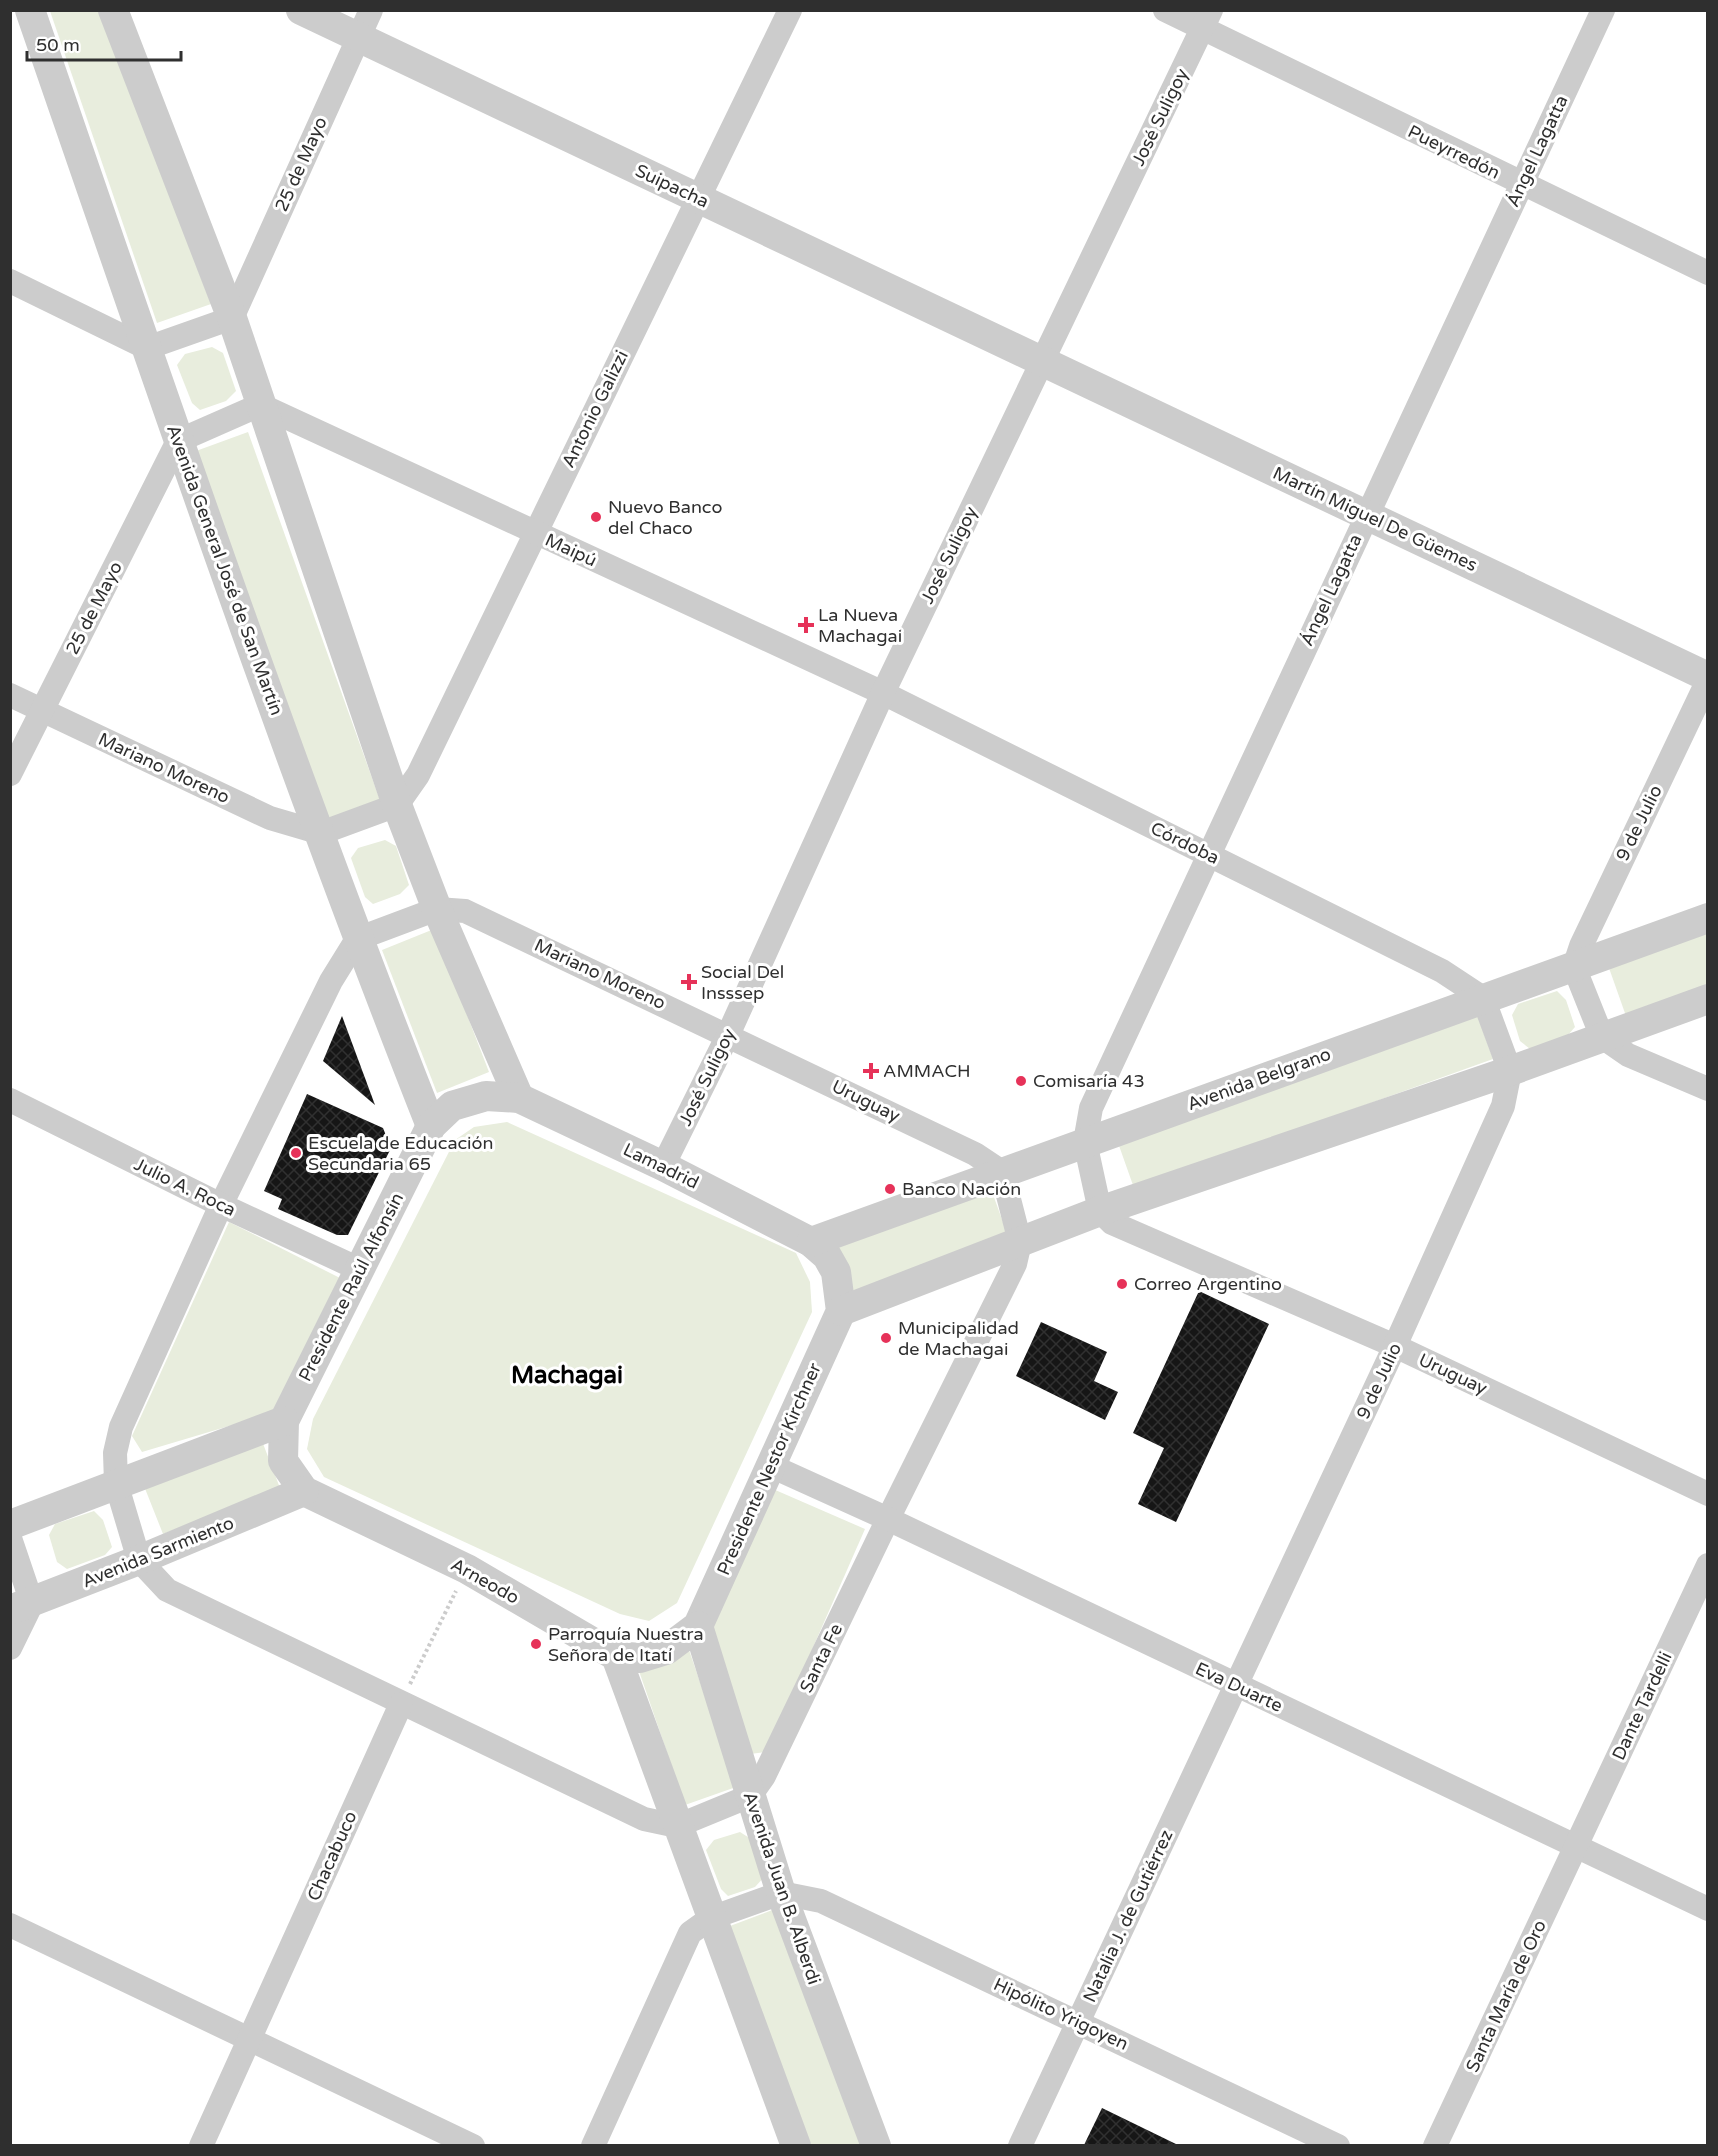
<svg xmlns="http://www.w3.org/2000/svg" width="1718" height="2156" viewBox="0 0 1718 2156" font-family="'Varela Round',sans-serif">
	<style>
		.green { fill: #e8eddd }
		.building { fill: url(#building-cross-hatch) }
		.lines { fill: none; stroke-linecap: round; stroke-linejoin: round }
		.path { stroke: #ccc; stroke-width: 4; stroke-dasharray: 3 3; stroke-linecap: butt }
		.minor { stroke: #ccc; stroke-width: 24 }
		.tertiary { stroke: #ccc; stroke-width: 30 }
		.poi-dot { fill: #e63259; stroke: #fff; stroke-width: 2 }
		.labels { text-anchor: middle; dominant-baseline: central; stroke-width: 6; stroke-linejoin: round; paint-order: stroke }
		.street-label { font-size: 18px; fill: #2f2f2f; stroke: #fff }
		.poi-label { font-size: 18px; fill: #2f2f2f; stroke: #fff; text-anchor: start }
		.district-label { font-size: 24px; font-weight: bold; fill: #000; stroke: #fff }
	</style>
	<defs>
		<pattern id="building-cross-hatch" width="8" height="8" patternUnits="userSpaceOnUse" patternTransform="scale(1.5)"><rect width="8" height="8" fill="#161616"/><path d="M0 0l8 8M0 8l8-8" fill="none" stroke="#303030"/></pattern>
	</defs>
	<rect width="100%" height="100%" fill="#fff"/>
	<g class="green">
		<path d="M50,11H99L211,304L157,323Z"/>
		<path d="M212,347L223,353L236,391L226,401L200,410L192,403L177,365L185,354Z"/>
		<path d="M248,432L381,803L330,822L196,451Z"/>
		<path d="M385,840L396,846L409,885L400,894L373,904L365,897L351,858L358,848Z"/>
		<path d="M434,929L489,1072L437,1093L382,950Z"/>
		<path d="M1707,933V987L1626,1016L1609,968Z"/>
		<path d="M1557,991L1566,1000L1575,1027L1568,1035L1530,1049L1520,1041L1512,1015L1518,1004Z"/>
		<path d="M1476,1012L1493,1059L1134,1188L1117,1140Z"/>
		<path d="M507,1122L796,1253L810,1282L812,1312L677,1603L649,1621L620,1614L324,1477L307,1449L313,1419L455,1140L474,1127Z"/>
		<path d="M991,1189L1008,1236L852,1293L835,1246Z"/>
		<path d="M229,1222L340,1278L273,1413L142,1452L132,1436Z"/>
		<path d="M262,1441L280,1488L163,1534L144,1486Z"/>
		<path d="M773,1489L865,1529L767,1752L750,1754L710,1629Z"/>
		<path d="M94,1511L103,1520L112,1547L105,1555L67,1569L57,1562L49,1535L55,1524Z"/>
		<path d="M689,1650L736,1787L685,1805L638,1668Z"/>
		<path d="M740,1832L751,1839L764,1877L755,1887L728,1896L721,1889L706,1850L714,1840Z"/>
		<path d="M775,1909L862,2145H811L730,1926Z"/>
	</g>
	<g class="building">
		<path d="M342,1016L375,1105L323,1061Z"/>
		<path d="M307,1094L383,1128L391,1148L348,1235H337L278,1209L282,1199L264,1191Z"/>
		<path d="M1199,1291L1269,1324L1176,1522L1138,1504L1164,1448L1133,1433Z"/>
		<path d="M1041,1322L1107,1352L1094,1381L1118,1392L1105,1420L1016,1376Z"/>
		<path d="M1102,2108L1178,2145H1084Z"/>
	</g>
	<g class="lines">
		<path class="path" d="M410,1684L456,1591"/>
		<g class="minor">
			<path d="M1165,10L1708,273"/>
			<path d="M1603,10L1091,1108L1085,1142L1100,1211L1112,1223L1395,1346L1708,1494"/>
			<path d="M10,281L147,348L232,318L371,10"/>
			<path d="M1708,680L1581,946L1574,967L1602,1037L1628,1055L1708,1089"/>
			<path d="M10,695L270,818L321,833L397,805L418,775L790,10"/>
			<path d="M10,774L178,441L260,405L883,693L1442,971L1483,998L1510,1071L1503,1106L1395,1346L1020,2146"/>
			<path d="M437,909L465,911L975,1154L1002,1172L1020,1242L1015,1264L888,1519L764,1776L750,1796L677,1826L644,1819L167,1590L139,1560L116,1483L115,1453L121,1427L221,1205L331,981L357,939Z"/>
			<path d="M10,1100L221,1205L361,1270"/>
			<path d="M663,1166L728,1035L883,693L1211,10"/>
			<path d="M771,1466L888,1519L1708,1909"/>
			<path d="M10,1538L32,1603L10,1648"/>
			<path d="M10,1925L473,2146"/>
			<path d="M201,2146L401,1704"/>
			<path d="M593,2146L690,1933L711,1918L781,1893L821,1901L1338,2146"/>
			<path d="M1435,2146L1708,1565"/>
		</g>
		<g class="tertiary">
			<path d="M30,10C159,384 286,759 431,1126"/>
			<path d="M113,10L232,318L397,805L437,909L519,1098"/>
			<path d="M301,10L1708,677"/>
			<path d="M486,1096L519,1098L663,1166L811,1242L827,1256L836,1272L841,1311L698,1626L666,1650L640,1658L616,1656L467,1569L304,1491L283,1461L284,1421L431,1126L452,1106Z"/>
			<path d="M811,1242L1708,918"/>
			<path d="M841,1311L1100,1211L1510,1071L1708,999"/>
			<path d="M10,1525L284,1421"/>
			<path d="M10,1610L139,1560L304,1491"/>
			<path d="M698,1626L781,1893L876,2146"/>
			<path d="M616,1656L796,2146"/>
		</g>
	</g>
	<g class="poi-dot">
		<circle cx="596" cy="517" r="6"/>
		<path d="M803 616h6v6h6v6h-6v6h-6v-6h-6v-6h6z"/>
		<path d="M686 973h6v6h6v6h-6v6h-6v-6h-6v-6h6z"/>
		<path d="M868 1062h6v6h6v6h-6v6h-6v-6h-6v-6h6z"/>
		<circle cx="1021" cy="1081" r="6"/>
		<circle cx="296" cy="1153" r="6"/>
		<circle cx="890" cy="1189" r="6"/>
		<circle cx="1122" cy="1284" r="6"/>
		<circle cx="886" cy="1338" r="6"/>
		<circle cx="536" cy="1644" r="6"/>
	</g>
	<g class="labels">
		<g class="street-label">
			<text transform="translate(1160 117) rotate(-64)">José Suligoy</text>
			<text transform="translate(1537 151) rotate(-65)">Ángel Lagatta</text>
			<text transform="translate(1454 152) rotate(26)">Pueyrredón</text>
			<text transform="translate(301 164) rotate(-66)">25 de Mayo</text>
			<text transform="translate(672 186) rotate(25)">Suipacha</text>
			<text transform="translate(595 409) rotate(-64)">Antonio Galizzi</text>
			<text transform="translate(1375 519) rotate(25)">Martín Miguel De Güemes</text>
			<text transform="translate(571 550) rotate(25)">Maipú</text>
			<text transform="translate(949 555) rotate(-64)">José Suligoy</text>
			<text transform="translate(225 570) rotate(70)">Avenida General José de San Martín</text>
			<text transform="translate(1331 590) rotate(-65)">Ángel Lagatta</text>
			<text transform="translate(94 608) rotate(-63)">25 de Mayo</text>
			<text transform="translate(164 768) rotate(25)">Mariano Moreno</text>
			<text transform="translate(1639 823) rotate(-64)">9 de Julio</text>
			<text transform="translate(1185 843) rotate(26)">Córdoba</text>
			<text transform="translate(600 974) rotate(25)">Mariano Moreno</text>
			<text transform="translate(707 1077) rotate(-64)">José Suligoy</text>
			<text transform="translate(1259 1079) rotate(-20)">Avenida Belgrano</text>
			<text transform="translate(866 1101) rotate(26)">Uruguay</text>
			<text transform="translate(661 1166) rotate(26)">Lamadrid</text>
			<text transform="translate(185 1187) rotate(26)">Julio A. Roca</text>
			<text transform="translate(351 1287) rotate(-63)">Presidente Raúl Alfonsín</text>
			<text transform="translate(1453 1374) rotate(25)">Uruguay</text>
			<text transform="translate(1379 1381) rotate(-65)">9 de Julio</text>
			<text transform="translate(769 1469) rotate(-66)">Presidente Nestor Kirchner</text>
			<text transform="translate(158 1552) rotate(-22)">Avenida Sarmiento</text>
			<text transform="translate(485 1581) rotate(29)">Arneodo</text>
			<text transform="translate(821 1658) rotate(-64)">Santa Fe</text>
			<text transform="translate(1239 1687) rotate(25)">Eva Duarte</text>
			<text transform="translate(1642 1706) rotate(-65)">Dante Tardelli</text>
			<text transform="translate(332 1856) rotate(-66)">Chacabuco</text>
			<text transform="translate(782 1888) rotate(71)">Avenida Juan B. Alberdi</text>
			<text transform="translate(1128 1916) rotate(-65)">Natalia J. de Gutiérrez</text>
			<text transform="translate(1506 1996) rotate(-65)">Santa María de Oro</text>
			<text transform="translate(1061 2014) rotate(25)">Hipólito Yrigoyen</text>
		</g>
		<g class="poi-label">
			<text x="608" y="507">Nuevo Banco<tspan x="608" dy="21">del Chaco</tspan></text>
			<text x="818" y="615">La Nueva<tspan x="818" dy="21">Machagai</tspan></text>
			<text x="701" y="972">Social Del<tspan x="701" dy="21">Insssep</tspan></text>
			<text x="883" y="1071">AMMACH</text>
			<text x="1033" y="1081">Comisaría 43</text>
			<text x="308" y="1143">Escuela de Educación<tspan x="308" dy="21">Secundaria 65</tspan></text>
			<text x="902" y="1189">Banco Nación</text>
			<text x="1134" y="1284">Correo Argentino</text>
			<text x="898" y="1328">Municipalidad<tspan x="898" dy="21">de Machagai</tspan></text>
			<text x="548" y="1634">Parroquía Nuestra<tspan x="548" dy="21">Señora de Itatí</tspan></text>
		</g>
		<g class="district-label">
			<text x="567" y="1375">Machagai</text>
		</g>
	</g>
	<rect width="1718" height="2156" fill="none" stroke="#2f2f2f" stroke-width="24"/>
	<path d="M27 51v9h154v-9" fill="none" stroke="#2f2f2f" stroke-width="3"/>
	<text x="36" y="51" font-size="18" fill="#2f2f2f" stroke="#ffffff" stroke-width="4.5" paint-order="stroke">50 m</text>
</svg>
